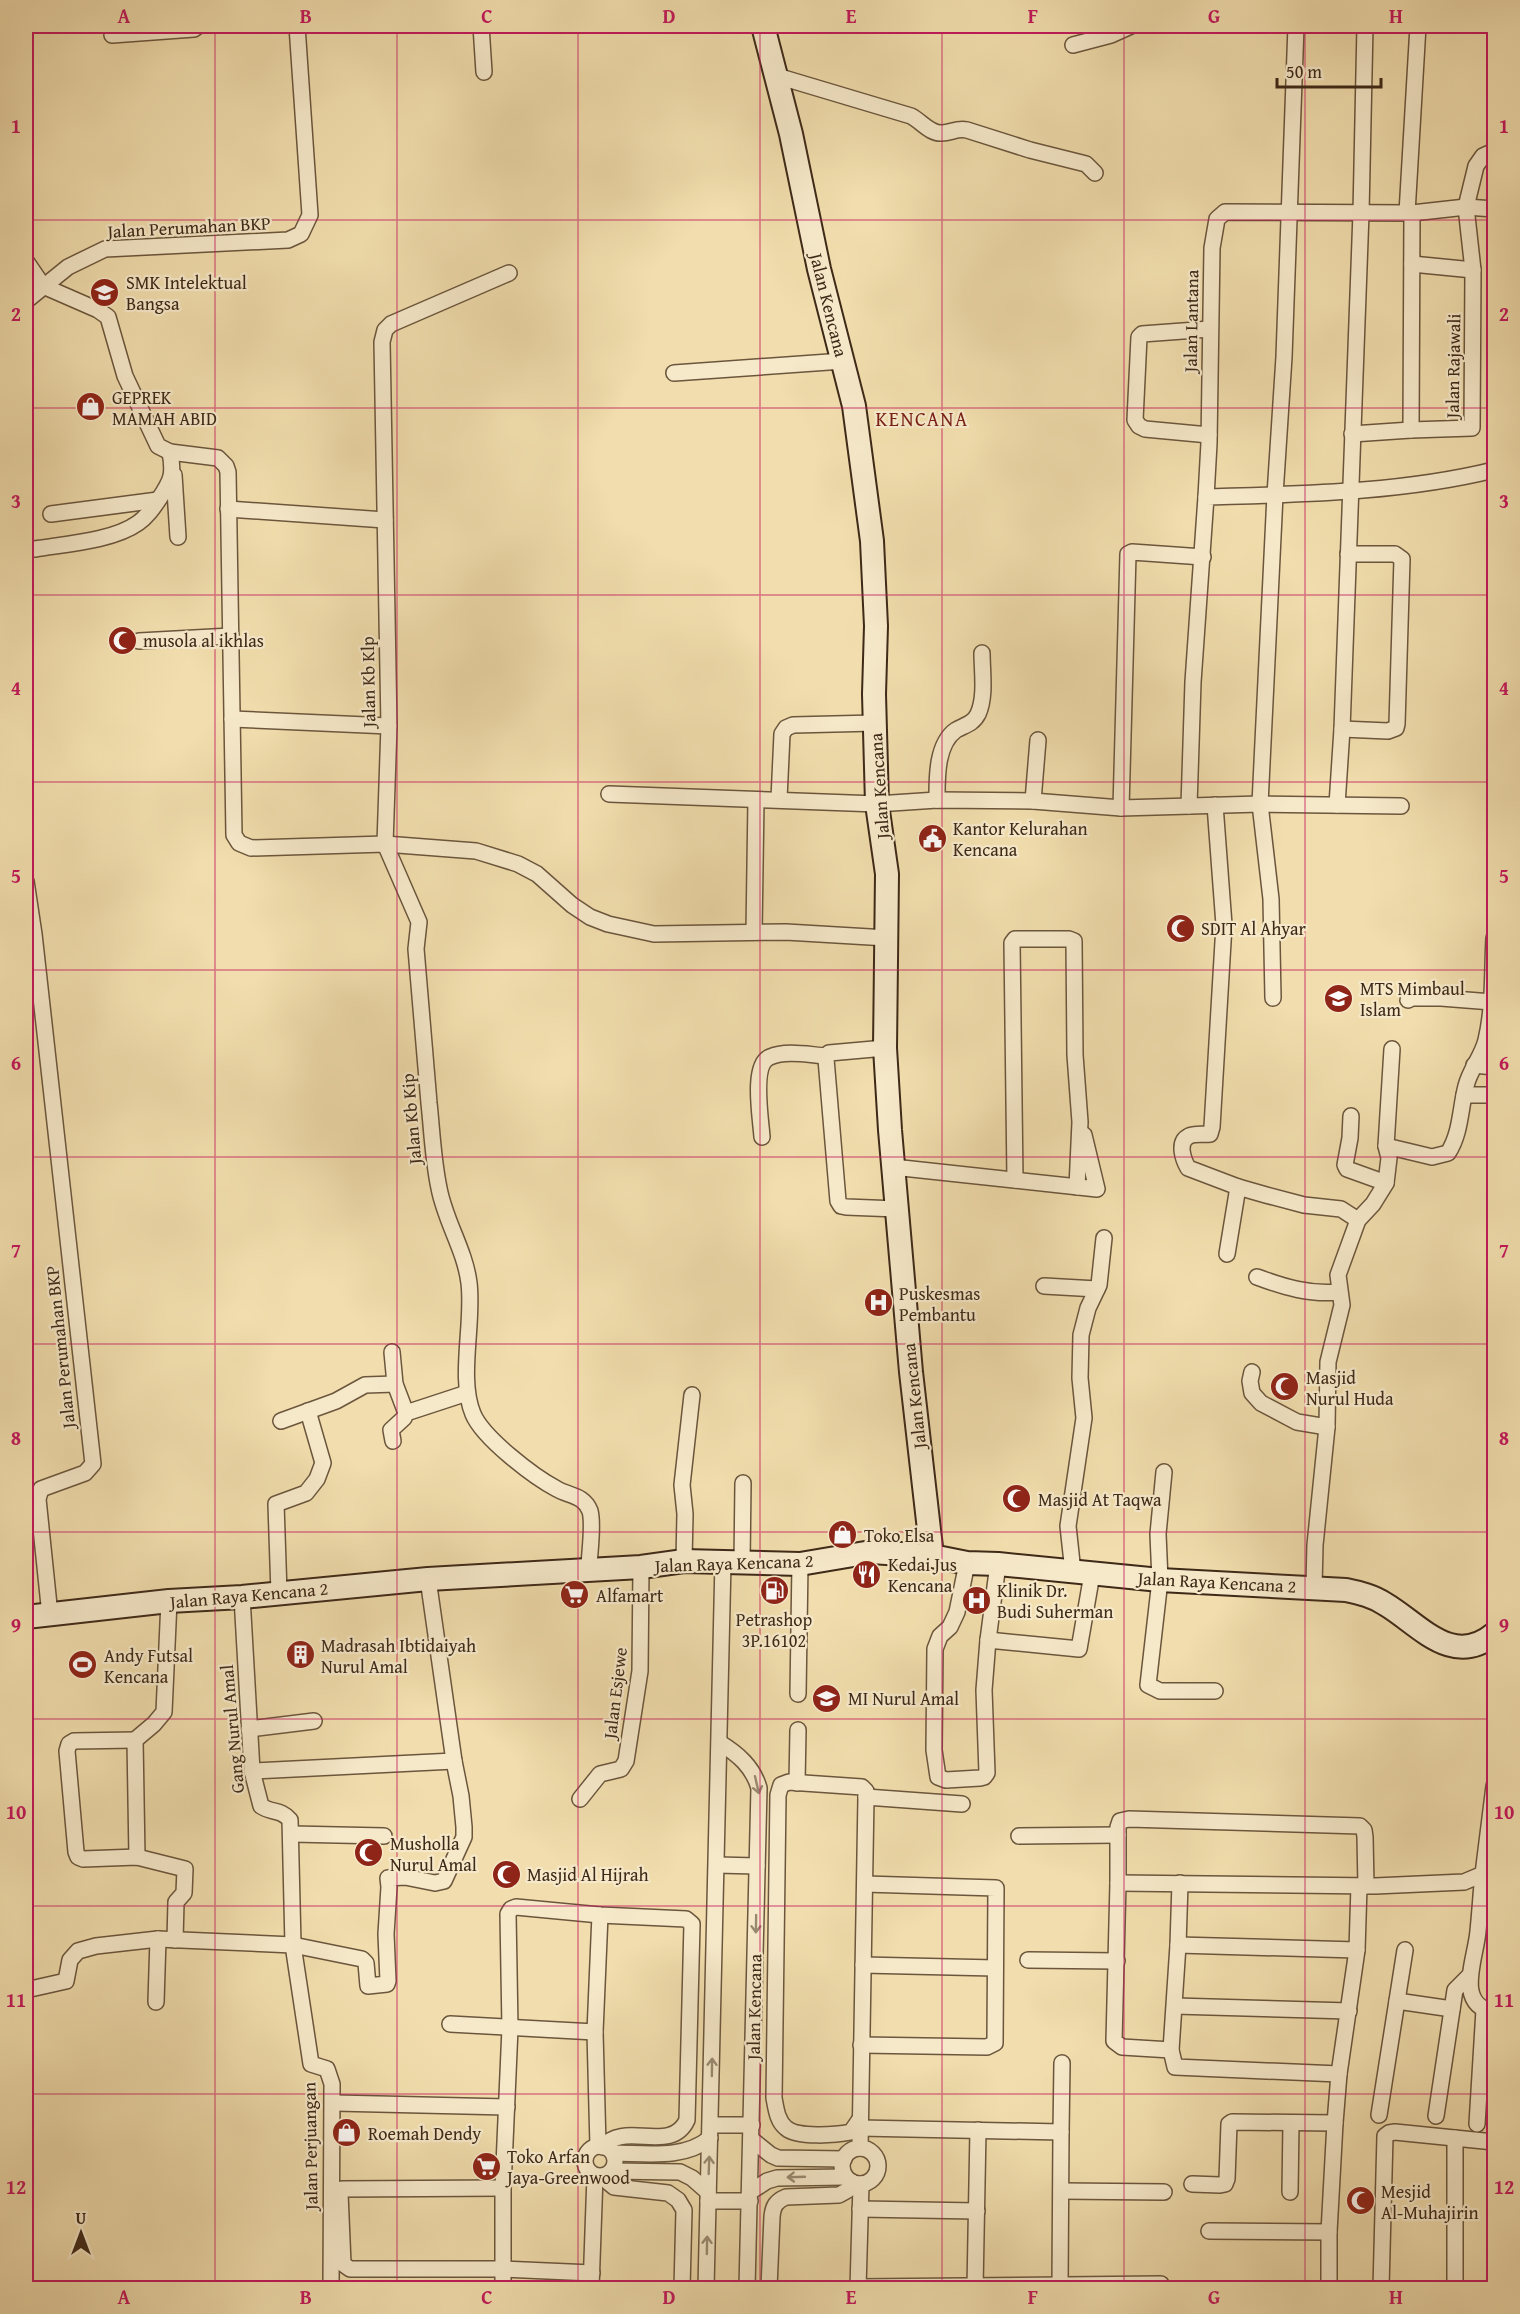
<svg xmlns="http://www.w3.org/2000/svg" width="1520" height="2314" viewBox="0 0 1520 2314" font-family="'Gentium Book Plus',serif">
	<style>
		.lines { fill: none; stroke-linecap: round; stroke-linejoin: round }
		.street-casing { stroke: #6b563d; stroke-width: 18 }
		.secondary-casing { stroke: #3e2918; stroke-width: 26 }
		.street { stroke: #f6e9ca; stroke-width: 15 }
		.secondary { stroke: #f6e9ca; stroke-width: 22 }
		.oneway { stroke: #9a8971 }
		.grid { fill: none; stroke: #c2185b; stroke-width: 1.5; stroke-opacity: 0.55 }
		.labels { text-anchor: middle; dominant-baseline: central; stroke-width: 4.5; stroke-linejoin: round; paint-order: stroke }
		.street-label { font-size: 18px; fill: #3e2918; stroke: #f6e9ca }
		.poi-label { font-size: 18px; fill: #3e2918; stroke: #f6e9ca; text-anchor: start }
		.neighbourhood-label { font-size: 20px; letter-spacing: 1.5px; fill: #7a1f14; stroke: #f6e9ca }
		.neatline { fill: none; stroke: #c2185b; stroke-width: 2 }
		.grid-label { font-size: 20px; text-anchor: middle; font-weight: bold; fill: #c2185b }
	</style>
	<rect width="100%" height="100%" fill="#f1ddad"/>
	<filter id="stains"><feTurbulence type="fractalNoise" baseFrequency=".00333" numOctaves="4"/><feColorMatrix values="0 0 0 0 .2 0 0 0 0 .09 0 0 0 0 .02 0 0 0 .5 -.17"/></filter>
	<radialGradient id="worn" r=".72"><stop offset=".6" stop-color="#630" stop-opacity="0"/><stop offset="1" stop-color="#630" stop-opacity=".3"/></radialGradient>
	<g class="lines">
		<defs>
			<g id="street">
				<path d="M481,26L484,72"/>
				<path d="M112,35L194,29L198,26"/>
				<path d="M1073,45L1111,35L1131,26"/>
				<path d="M777,76L911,116C921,121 930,134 942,133C951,133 956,128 967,130L1030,150L1086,164L1095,173"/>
				<path d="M1407,213L1418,26"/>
				<path d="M1412,213L1411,430L1472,428L1473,270L1466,207L1476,166L1483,156L1494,151"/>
				<path d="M26,261L43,286L98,310L108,317L125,376L158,446L170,452L218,458L226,466L228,472L234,835L239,843L251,848L385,844L476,851L518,864L537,874L572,905L590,917L608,924L654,934L786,932L887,938"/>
				<path d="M1412,264L1473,270"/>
				<path d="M509,273L391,324L385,330L382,342L389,726L385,844L419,922L416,949C420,1000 425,1051 429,1103C432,1131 433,1160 439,1188C445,1221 465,1250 469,1283C474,1323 458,1378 473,1414C483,1438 534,1477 557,1489C569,1496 584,1495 590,1511C594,1525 589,1554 589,1569"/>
				<path d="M26,301L68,267L105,249L288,240L301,234L310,215L297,26"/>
				<path d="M674,373L843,361"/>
				<path d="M1352,434L1411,430"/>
				<path d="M1209,435L1145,429L1139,426L1135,420L1139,337L1142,334L1210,329"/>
				<path d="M174,475L178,537"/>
				<path d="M1206,497L1209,443L1212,248L1217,219L1225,212L1412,213L1466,207L1494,209"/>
				<path d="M228,509L385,520"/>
				<path d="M51,514L158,500"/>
				<path d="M35,549C65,544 113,541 138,523C147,517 153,508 159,499C172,480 174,474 170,452"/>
				<path d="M139,641L231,636"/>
				<path d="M232,719L389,726"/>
				<path d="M1342,729L1388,731L1396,728L1397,724L1402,559L1395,554H1348"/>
				<path d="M609,794L877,804L937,800L1033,801L1121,808L1260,804L1401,806"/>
				<path d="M779,799L782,734L786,728L793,725L875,723"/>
				<path d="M937,800C937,779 936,744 956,730C965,725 973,724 978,714C986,697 982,671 982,653"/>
				<path d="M1033,801L1038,740"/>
				<path d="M1215,805L1224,925L1212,1127L1210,1134C1204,1135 1195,1133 1189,1136C1177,1142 1183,1159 1188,1168L1238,1187L1266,1195L1304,1205L1341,1209L1358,1220"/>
				<path d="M1337,805L1342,729L1361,213L1365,26"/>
				<path d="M1189,806L1193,682L1206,497C1302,494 1400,493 1494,470"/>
				<path d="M1121,808L1128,554L1132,552L1203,557"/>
				<path d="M26,881L34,934L93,1464L85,1473L41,1489L38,1499L50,1615"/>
				<path d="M754,932L756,800"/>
				<path d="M1273,998L1271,899L1260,804L1275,495L1284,357L1296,26"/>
				<path d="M1408,1000L1412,998H1441L1492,1002"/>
				<path d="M885,1048L829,1053L826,1059L838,1201L841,1206L846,1207L897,1209"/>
				<path d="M1474,1065L1494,1067"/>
				<path d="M1464,1095H1494"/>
				<path d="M1351,1116L1350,1138L1345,1165L1347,1169L1386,1183"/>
				<path d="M762,1137C761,1120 751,1064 770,1057C786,1050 809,1055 827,1056"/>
				<path d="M1386,1146L1392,1049"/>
				<path d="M893,1167L1097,1189L1084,1135"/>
				<path d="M1015,1180L1012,943L1015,939H1069L1074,941L1075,1055L1080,1122L1077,1187"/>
				<path d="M1227,1254L1238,1187"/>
				<path d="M1257,1277C1284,1287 1310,1295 1339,1292"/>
				<path d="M1044,1286L1097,1289"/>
				<path d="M392,1352L395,1384L406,1413"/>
				<path d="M1252,1372L1250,1381L1252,1393L1261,1403L1297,1422L1327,1427"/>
				<path d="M281,1421L336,1401L365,1385L395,1384"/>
				<path d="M393,1441L391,1430L404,1418L406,1413L467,1393"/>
				<path d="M1164,1472L1158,1534L1160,1580L1148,1685L1160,1691H1215"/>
				<path d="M684,1561L685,1514L682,1485L692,1395"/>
				<path d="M742,1563L743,1483"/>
				<path d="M967,1563L957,1612L950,1627L940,1636L935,1649L934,1750L938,1777L946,1780L980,1778L984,1777L987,1773L984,1690L988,1640L998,1564"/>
				<path d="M1073,1572L1068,1526L1084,1418L1080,1378L1081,1335L1088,1308L1099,1285L1104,1238"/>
				<path d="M1314,1586L1315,1545L1327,1427L1328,1362L1342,1305L1338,1275L1358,1220L1373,1204L1386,1183L1389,1158L1386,1146L1432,1157L1448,1153C1461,1133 1460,1109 1466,1086C1470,1069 1482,1057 1486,1040C1494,1006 1492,972 1494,938"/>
				<path d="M279,1593L276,1504L306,1493L317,1479L323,1463L308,1411"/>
				<path d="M242,1597L252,1771L261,1806C271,1813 281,1809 290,1820L293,1945L311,2064L327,2069L332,2084L331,2288"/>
				<path d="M988,1640L1079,1649L1092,1574"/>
				<path d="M798,1694L800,1564"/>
				<path d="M249,1729L314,1721"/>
				<path d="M135,1740L74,1741L69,1744L67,1751L76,1852L78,1857L83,1859L137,1857L185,1869L184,1893L176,1902L175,1940"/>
				<path d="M720,1743C738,1754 753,1767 759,1788L747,2288"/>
				<path d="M252,1771L454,1761"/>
				<path d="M797,1783L798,1730"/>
				<path d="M580,1799L600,1774L621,1769L626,1761L640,1671L641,1567"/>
				<path d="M292,1834L384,1836"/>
				<path d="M1019,1836L1118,1835"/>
				<path d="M137,1857L135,1740L154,1724L164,1712L169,1601"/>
				<path d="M717,1865L757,1866"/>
				<path d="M1483,1874C1481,1893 1480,1912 1478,1931C1476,1958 1454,2005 1494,2012"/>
				<path d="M1118,1883L1375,1886L1464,1882L1483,1874L1494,1786"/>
				<path d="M1180,1883L1178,1945L1171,2050L1175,2067L1339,2074"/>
				<path d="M1178,1945L1357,1950"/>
				<path d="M1028,1960L1117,1961"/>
				<path d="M863,1965L995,1968"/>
				<path d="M26,1990L66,1981L70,1960L78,1951L96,1946L158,1939L293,1945L362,1959L366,1963L368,1986L387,1984L388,1981L386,1934L389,1887L388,1878L405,1877L435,1883L444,1881L464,1837V1827L461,1796L454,1761L428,1579"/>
				<path d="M1397,2001L1452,2009"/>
				<path d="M156,2002L158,1939"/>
				<path d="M1175,2006L1349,2011"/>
				<path d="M450,2024L595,2032"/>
				<path d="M861,2045L987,2047L995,2043L996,1888L865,1884"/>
				<path d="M1171,2050L1122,2047L1114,2041L1118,1883V1827L1120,1821L1129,1819L1360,1826L1364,1830L1365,1837L1366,1886"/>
				<path d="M335,2103L507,2107"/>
				<path d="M1379,2115L1405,1950"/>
				<path d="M1436,2116L1455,1990L1469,1976"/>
				<path d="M860,2119L851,2132C836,2135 797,2138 786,2128C777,2121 776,2108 774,2098L778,1795L781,1785L789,1782L862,1787L866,1791V1797"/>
				<path d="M1477,2124L1484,2010"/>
				<path d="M711,2125H752"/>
				<path d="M860,2128L1061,2132L1062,2063"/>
				<path d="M751,2139L771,2155L778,2158L844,2159"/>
				<circle cx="600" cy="2161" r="15"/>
				<path d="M598,2146L595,2032L600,1915"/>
				<path d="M860,2148L866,1797L962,1804"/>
				<circle cx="860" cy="2166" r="18"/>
				<path d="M613,2153C645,2153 684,2160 710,2138"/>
				<path d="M612,2171L680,2172L692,2178L708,2192"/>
				<path d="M605,2176L608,2182L614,2187L668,2193L678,2200L684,2210L682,2288"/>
				<path d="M1192,2184L1220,2185L1225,2184L1227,2179L1229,2124L1232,2122L1335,2123"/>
				<path d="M503,2188L342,2189L340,2193L343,2264L350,2269H504L592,2273"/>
				<path d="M1061,2191L1164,2192"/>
				<path d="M750,2192L767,2181L777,2178L845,2177"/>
				<path d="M1290,2192L1291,2123"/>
				<path d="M708,2201H750"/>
				<path d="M860,2209L977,2211"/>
				<path d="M1209,2231L1329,2232"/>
				<path d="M1060,2285L1061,2132"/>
				<path d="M858,2287L1161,2284"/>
				<path d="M503,2288V2188L510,2028L508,1914L511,1909L516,1907L600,1915L686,1919L692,1924L687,2120C671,2155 624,2120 603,2147"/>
				<path d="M591,2288L595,2176"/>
				<path d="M706,2288L723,1562"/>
				<path d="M769,2288L772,2217C773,2206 776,2201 786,2197L839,2195L848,2190L852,2182"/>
				<path d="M858,2288L861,2184"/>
				<path d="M975,2288L978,2130"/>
				<path d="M1329,2288V2232L1335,2123L1339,2074L1357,1950L1359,1886"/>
				<path d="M1381,2288L1385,2136L1389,2133L1395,2132L1494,2142"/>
				<path d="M1455,2288V2138"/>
			</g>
			<g id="secondary">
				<path d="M763,26L791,134L819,269L854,406L872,541L876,626L874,694L877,804L887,874L885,1048L890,1130L911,1372L932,1556"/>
				<path d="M26,1617L169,1601L242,1597L428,1579L641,1567L684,1561L800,1564L871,1552L932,1556L967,1563L998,1564L1160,1580L1346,1590C1360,1593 1373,1596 1385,1604C1418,1623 1452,1669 1494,1634"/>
			</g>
		</defs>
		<use href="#street" class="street-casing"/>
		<use href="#secondary" class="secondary-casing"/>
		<use href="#street" class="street"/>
		<use href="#secondary" class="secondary"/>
	</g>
	<defs><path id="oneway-shaft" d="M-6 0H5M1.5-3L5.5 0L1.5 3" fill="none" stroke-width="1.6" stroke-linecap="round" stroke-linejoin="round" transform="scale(1.5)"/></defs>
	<g class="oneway">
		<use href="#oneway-shaft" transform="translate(757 1785) rotate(77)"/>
		<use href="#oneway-shaft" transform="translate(756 1924) rotate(91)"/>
		<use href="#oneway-shaft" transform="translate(712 2067) rotate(-89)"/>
		<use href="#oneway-shaft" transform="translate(709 2165) rotate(-88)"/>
		<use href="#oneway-shaft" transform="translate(796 2177) rotate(178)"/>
		<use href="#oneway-shaft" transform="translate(707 2245) rotate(-89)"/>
	</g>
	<path class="grid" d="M215,26V2288M397,26V2288M578,26V2288M760,26V2288M942,26V2288M1124,26V2288M1305,26V2288M26,220H1494M26,408H1494M26,595H1494M26,782H1494M26,970H1494M26,1157H1494M26,1344H1494M26,1532H1494M26,1719H1494M26,1906H1494M26,2094H1494"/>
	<defs>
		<symbol id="school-disc" viewBox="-11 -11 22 22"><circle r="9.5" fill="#8f2418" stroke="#f6e9ca"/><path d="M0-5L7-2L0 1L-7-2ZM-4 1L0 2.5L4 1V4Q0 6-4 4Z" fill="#fff"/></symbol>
		<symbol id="shop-disc" viewBox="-11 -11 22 22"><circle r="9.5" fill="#8f2418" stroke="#f6e9ca"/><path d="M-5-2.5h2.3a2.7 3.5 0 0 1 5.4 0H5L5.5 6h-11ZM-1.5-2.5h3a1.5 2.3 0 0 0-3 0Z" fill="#fff"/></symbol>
		<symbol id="mosque-disc" viewBox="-11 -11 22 22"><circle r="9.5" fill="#8f2418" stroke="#f6e9ca"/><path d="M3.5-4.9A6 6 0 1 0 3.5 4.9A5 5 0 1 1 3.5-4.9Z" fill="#fff"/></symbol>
		<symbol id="civic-disc" viewBox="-11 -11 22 22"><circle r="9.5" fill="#8f2418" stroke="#f6e9ca"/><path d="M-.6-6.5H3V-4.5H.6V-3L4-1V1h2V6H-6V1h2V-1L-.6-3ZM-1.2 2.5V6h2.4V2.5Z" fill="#fff"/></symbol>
		<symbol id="hospital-disc" viewBox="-11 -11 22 22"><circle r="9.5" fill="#8f2418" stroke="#f6e9ca"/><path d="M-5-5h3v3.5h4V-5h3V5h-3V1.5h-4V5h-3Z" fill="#fff"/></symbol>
		<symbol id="restaurant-disc" viewBox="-11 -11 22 22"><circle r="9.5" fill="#8f2418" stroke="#f6e9ca"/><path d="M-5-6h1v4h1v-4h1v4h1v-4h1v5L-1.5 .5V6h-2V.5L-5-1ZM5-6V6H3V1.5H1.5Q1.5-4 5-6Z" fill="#fff"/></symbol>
		<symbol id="fuel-disc" viewBox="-11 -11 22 22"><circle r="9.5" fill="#8f2418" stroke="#f6e9ca"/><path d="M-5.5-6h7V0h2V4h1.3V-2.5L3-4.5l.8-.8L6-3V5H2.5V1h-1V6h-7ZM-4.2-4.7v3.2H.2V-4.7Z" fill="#fff"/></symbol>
		<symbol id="supermarket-disc" viewBox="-11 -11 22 22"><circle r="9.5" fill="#8f2418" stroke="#f6e9ca"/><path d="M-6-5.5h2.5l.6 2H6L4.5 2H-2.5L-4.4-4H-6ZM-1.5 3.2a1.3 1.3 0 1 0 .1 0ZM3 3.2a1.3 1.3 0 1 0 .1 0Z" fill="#fff"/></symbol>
		<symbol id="building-disc" viewBox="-11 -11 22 22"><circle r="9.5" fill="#8f2418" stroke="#f6e9ca"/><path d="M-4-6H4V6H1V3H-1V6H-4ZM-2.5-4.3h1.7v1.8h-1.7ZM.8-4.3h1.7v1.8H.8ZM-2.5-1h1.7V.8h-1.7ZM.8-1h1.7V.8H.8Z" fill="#fff"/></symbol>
		<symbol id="stadium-disc" viewBox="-11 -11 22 22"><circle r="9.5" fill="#8f2418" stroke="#f6e9ca"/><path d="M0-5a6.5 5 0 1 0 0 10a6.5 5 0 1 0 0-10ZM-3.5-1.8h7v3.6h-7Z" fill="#fff"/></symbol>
	</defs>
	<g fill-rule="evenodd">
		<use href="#school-disc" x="88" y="276" width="33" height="33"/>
		<use href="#shop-disc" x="74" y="390" width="33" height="33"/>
		<use href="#mosque-disc" x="106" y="624" width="33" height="33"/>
		<use href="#civic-disc" x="916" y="822" width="33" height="33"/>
		<use href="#mosque-disc" x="1164" y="912" width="33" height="33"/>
		<use href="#school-disc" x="1322" y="982" width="33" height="33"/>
		<use href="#hospital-disc" x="862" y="1286" width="33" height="33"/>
		<use href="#mosque-disc" x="1268" y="1370" width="33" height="33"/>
		<use href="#mosque-disc" x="1000" y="1482" width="33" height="33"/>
		<use href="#shop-disc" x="826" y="1518" width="33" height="33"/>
		<use href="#restaurant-disc" x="850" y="1558" width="33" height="33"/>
		<use href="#fuel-disc" x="758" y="1574" width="33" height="33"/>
		<use href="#supermarket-disc" x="558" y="1578" width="33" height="33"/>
		<use href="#hospital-disc" x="960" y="1584" width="33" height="33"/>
		<use href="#building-disc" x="284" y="1638" width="33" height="33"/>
		<use href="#stadium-disc" x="66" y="1648" width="33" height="33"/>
		<use href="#school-disc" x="810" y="1682" width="33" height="33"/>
		<use href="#mosque-disc" x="352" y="1836" width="33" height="33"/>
		<use href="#mosque-disc" x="490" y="1858" width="33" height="33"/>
		<use href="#shop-disc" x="330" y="2116" width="33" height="33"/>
		<use href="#supermarket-disc" x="470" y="2150" width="33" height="33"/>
		<use href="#mosque-disc" x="1344" y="2184" width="33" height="33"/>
	</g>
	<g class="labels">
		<g class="street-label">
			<text transform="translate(189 227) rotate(-3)">Jalan Perumahan BKP</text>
			<text transform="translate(829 305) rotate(76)">Jalan Kencana</text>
			<text transform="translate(1191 321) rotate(-89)">Jalan Lantana</text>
			<text transform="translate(1453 366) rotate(-89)">Jalan Rajawali</text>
			<text transform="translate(368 682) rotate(-91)">Jalan Kb Klp</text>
			<text transform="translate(879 786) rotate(-94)">Jalan Kencana</text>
			<text transform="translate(411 1119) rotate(-95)">Jalan Kb Kip</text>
			<text transform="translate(60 1347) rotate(-96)">Jalan Perumahan BKP</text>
			<text transform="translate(914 1396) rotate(-96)">Jalan Kencana</text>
			<text transform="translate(734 1563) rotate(-2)">Jalan Raya Kencana 2</text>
			<text transform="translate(1217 1582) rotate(3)">Jalan Raya Kencana 2</text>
			<text transform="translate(249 1595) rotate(-5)">Jalan Raya Kencana 2</text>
			<text transform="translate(615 1693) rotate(-83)">Jalan Esjewe</text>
			<text transform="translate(232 1729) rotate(-95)">Gang Nurul Amal</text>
			<text transform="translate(754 2007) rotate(-89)">Jalan Kencana</text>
			<text transform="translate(310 2146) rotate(-91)">Jalan Perjuangan</text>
		</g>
		<g class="poi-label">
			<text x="126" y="282">SMK Intelektual<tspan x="126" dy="21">Bangsa</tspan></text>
			<text x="112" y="397">GEPREK<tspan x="112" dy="21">MAMAH ABID</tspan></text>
			<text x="143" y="640">musola al ikhlas</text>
			<text x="953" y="828">Kantor Kelurahan<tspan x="953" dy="21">Kencana</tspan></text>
			<text x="1201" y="928">SDIT Al Ahyar</text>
			<text x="1360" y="988">MTS Mimbaul<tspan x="1360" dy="21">Islam</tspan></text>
			<text x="899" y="1293">Puskesmas<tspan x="899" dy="21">Pembantu</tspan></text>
			<text x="1306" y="1377">Masjid<tspan x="1306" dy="21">Nurul Huda</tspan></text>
			<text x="1038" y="1499">Masjid At Taqwa</text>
			<text x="864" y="1535">Toko Elsa</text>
			<text x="888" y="1564">Kedai Jus<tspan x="888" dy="21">Kencana</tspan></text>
			<text x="997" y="1590">Klinik Dr.<tspan x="997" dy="21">Budi Suherman</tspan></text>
			<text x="596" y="1595">Alfamart</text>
			<text x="774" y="1619" text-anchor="middle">Petrashop<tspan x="774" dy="21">3P.16102</tspan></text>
			<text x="321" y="1645">Madrasah Ibtidaiyah<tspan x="321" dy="21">Nurul Amal</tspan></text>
			<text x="104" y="1655">Andy Futsal<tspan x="104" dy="21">Kencana</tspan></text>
			<text x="848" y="1698">MI Nurul Amal</text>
			<text x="390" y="1843">Musholla<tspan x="390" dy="21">Nurul Amal</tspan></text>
			<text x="527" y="1874">Masjid Al Hijrah</text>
			<text x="368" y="2133">Roemah Dendy</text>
			<text x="507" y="2156">Toko Arfan<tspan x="507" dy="21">Jaya-Greenwood</tspan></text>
			<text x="1381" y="2191">Mesjid<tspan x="1381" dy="21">Al-Muhajirin</tspan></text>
		</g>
		<g class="neighbourhood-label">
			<text x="922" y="418">KENCANA</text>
		</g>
	</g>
	<rect width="1520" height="2314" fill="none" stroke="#f1ddad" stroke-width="66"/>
	<g transform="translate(81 2233)" stroke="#f6e9ca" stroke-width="4.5" paint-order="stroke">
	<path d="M0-4.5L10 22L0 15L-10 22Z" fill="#3e2918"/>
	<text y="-9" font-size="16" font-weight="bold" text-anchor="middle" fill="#3e2918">U</text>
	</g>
	<path d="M1277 78v9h104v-9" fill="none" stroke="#3e2918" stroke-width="3"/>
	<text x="1286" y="78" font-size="18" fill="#3e2918" stroke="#f6e9ca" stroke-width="4.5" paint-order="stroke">50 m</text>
	<rect x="33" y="33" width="1454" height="2248" class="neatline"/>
	<g class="grid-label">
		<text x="124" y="23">A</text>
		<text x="306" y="23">B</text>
		<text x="487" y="23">C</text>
		<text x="669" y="23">D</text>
		<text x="851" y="23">E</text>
		<text x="1033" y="23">F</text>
		<text x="1214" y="23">G</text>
		<text x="1396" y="23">H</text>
		<text x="16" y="133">1</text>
		<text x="1504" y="133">1</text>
		<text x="16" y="321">2</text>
		<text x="1504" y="321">2</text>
		<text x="16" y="508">3</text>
		<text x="1504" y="508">3</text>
		<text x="16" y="695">4</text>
		<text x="1504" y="695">4</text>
		<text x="16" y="883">5</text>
		<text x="1504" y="883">5</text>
		<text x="16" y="1070">6</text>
		<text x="1504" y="1070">6</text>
		<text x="16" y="1257">7</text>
		<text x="1504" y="1257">7</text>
		<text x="16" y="1445">8</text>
		<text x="1504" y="1445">8</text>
		<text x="16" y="1632">9</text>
		<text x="1504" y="1632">9</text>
		<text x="16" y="1819">10</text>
		<text x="1504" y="1819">10</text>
		<text x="16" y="2007">11</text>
		<text x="1504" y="2007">11</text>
		<text x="16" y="2194">12</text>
		<text x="1504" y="2194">12</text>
		<text x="124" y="2304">A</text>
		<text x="306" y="2304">B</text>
		<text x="487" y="2304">C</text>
		<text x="669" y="2304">D</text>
		<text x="851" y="2304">E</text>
		<text x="1033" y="2304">F</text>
		<text x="1214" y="2304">G</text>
		<text x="1396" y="2304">H</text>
	</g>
	<rect width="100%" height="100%" filter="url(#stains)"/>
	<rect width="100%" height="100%" fill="url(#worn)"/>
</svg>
